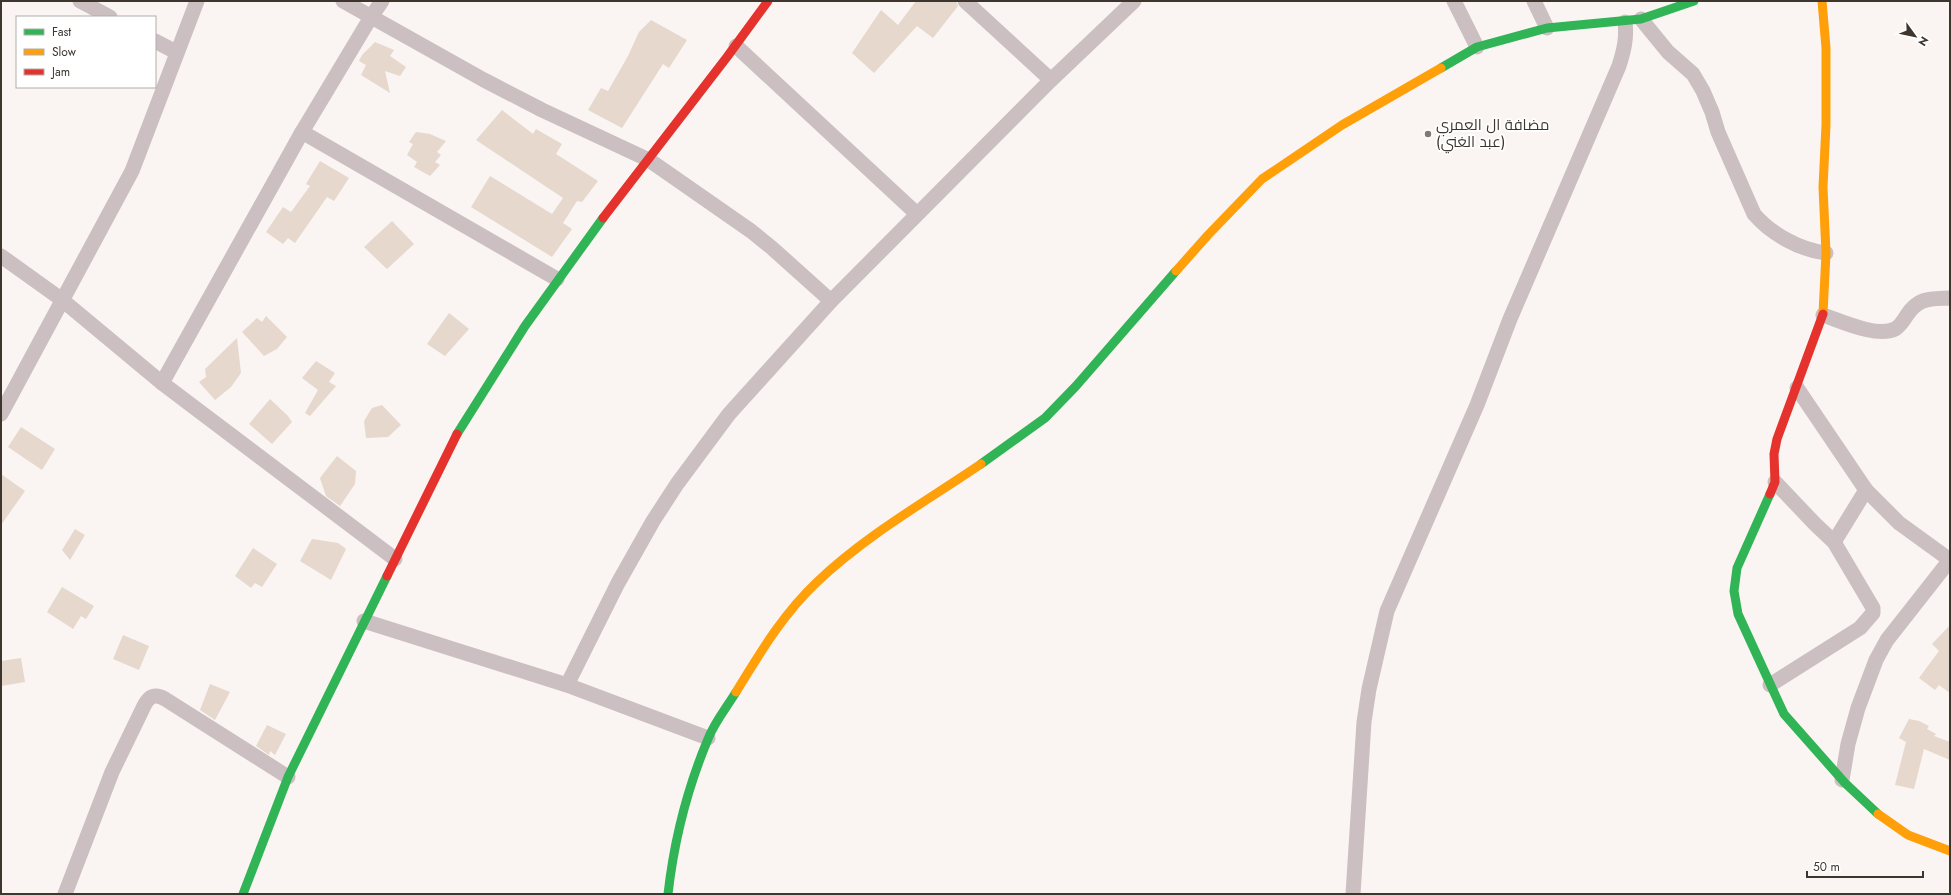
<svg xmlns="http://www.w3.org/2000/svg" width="1951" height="895" viewBox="0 0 1951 895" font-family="Jost,Cairo,sans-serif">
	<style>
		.building { fill: #e6d8cc }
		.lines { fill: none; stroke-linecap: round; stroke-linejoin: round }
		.street { stroke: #cbbfc1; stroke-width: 15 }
		.fast { stroke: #30b455; stroke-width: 9 }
		.slow { stroke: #ff9f0a; stroke-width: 9 }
		.jam { stroke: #e5322d; stroke-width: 9 }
		.poi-dot { fill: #7f7873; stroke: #fff; stroke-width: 1.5 }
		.labels { text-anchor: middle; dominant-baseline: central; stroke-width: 3.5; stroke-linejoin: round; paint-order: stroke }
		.poi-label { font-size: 15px; fill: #3d352e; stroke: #fff; text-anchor: start }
	</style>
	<rect width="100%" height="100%" fill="#faf5f2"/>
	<g class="building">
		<path d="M916,1H956L958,6L933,38L917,26L874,73L852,53L881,10L898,25Z"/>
		<path d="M651,20L687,40L669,68L663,64L622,128L588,110L601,88L608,91L628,56L639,32Z"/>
		<path d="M375,42L394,50L390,56L406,67L400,76L385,71L390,93L361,75L366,65L359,61L362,55Z"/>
		<path d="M502,110L533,134L536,129L562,144L556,154L598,181L582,202L577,201L563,223L572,229L552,257L471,207L490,176L552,214L563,198L476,140Z"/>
		<path d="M416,132L430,134L446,141L437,152L441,155L435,162L440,165L430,176L414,167L417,162L407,155L413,144L409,142Z"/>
		<path d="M320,161L349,178L334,201L327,197L295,243L288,238L283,244L266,232L283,207L291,212L310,186L306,184Z"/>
		<path d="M392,221L414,244L387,269L364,247Z"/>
		<path d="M449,313L469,329L445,356L427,344Z"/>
		<path d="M266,316L287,337L277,349L264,356L242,332L257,318L262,322Z"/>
		<path d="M237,338L241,373L231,387L215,400L199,382L206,377L205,369Z"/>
		<path d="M316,361L335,373L329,382L336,386L310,416L305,413L318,390L302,378Z"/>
		<path d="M270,399L288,416L292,422L272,444L249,424Z"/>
		<path d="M382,405L401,425L388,437L366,438L364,421L372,408Z"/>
		<path d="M21,427L55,449L42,470L8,447Z"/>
		<path d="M337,456L356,471L355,484L340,506L326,496L320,478Z"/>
		<path d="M1,474L25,491L1,525Z"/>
		<path d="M75,529L85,535L70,560L62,550Z"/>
		<path d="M312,539L338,543L346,549L331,580L300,561Z"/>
		<path d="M253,548L277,564L262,587L255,583L251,588L235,576Z"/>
		<path d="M62,587L94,606L86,619L81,616L73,629L47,612Z"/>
		<path d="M1950,625V693L1939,685L1935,690L1919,678L1939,651L1932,644Z"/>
		<path d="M123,635L149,646L139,670L113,659Z"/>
		<path d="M21,658L25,682L1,686V661Z"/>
		<path d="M210,684L230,692L215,720L200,710Z"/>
		<path d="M1909,719L1919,721L1929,726L1927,729L1936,734L1934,736L1950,742V760L1924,749L1914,789L1895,785L1906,742L1899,738Z"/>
		<path d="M267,725L286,734L275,755L270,751L269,755L256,746Z"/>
	</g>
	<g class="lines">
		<g class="street">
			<path d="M80,1L110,17"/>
			<path d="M343,1L484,80L542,110L649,160L751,231L772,248L831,301"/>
			<path d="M965,1L1051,80"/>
			<path d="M1454,1L1477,47"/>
			<path d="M1534,1L1547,28"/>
			<path d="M1641,19L1668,52L1693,74L1703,91L1712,112L1718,132L1754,214C1771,234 1800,250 1826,253"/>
			<path d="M155,41L176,52"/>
			<path d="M736,46L917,214"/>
			<path d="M302,132L557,279"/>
			<path d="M1,256L61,299L162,383L395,559"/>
			<path d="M1823,315C1841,321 1877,338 1895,329C1900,326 1904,320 1907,315C1919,297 1930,299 1950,298"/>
			<path d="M162,383L302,132L371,17L382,1"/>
			<path d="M1797,388L1866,490L1899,523L1950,560"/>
			<path d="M1,414L132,171L197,1"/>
			<path d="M1834,542L1866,490"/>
			<path d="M364,621L567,685L708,738"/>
			<path d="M567,685L618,583L653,521L677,484L729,414L831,301L1051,80L1134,1"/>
			<path d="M1770,685L1860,628L1873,613V608L1834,542L1815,524L1775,482"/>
			<path d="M1842,780L1848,744L1858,708L1876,660L1887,640L1950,560"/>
			<path d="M65,894L112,772L144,706C149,696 155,693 165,699L288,777"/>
			<path d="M1353,894L1364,722L1369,689L1387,611L1477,405L1510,319L1619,66C1624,50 1627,38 1625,22"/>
		</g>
		<g class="fast">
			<path d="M1441,68L1477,47L1547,28L1641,19L1694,1"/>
			<path d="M457,434L525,326L603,218"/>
			<path d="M981,464L1045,418L1076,386L1176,271"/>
			<path d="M1770,494L1737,568L1734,591L1738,614L1784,714L1845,783L1878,814"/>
			<path d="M243,894L288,777L387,576"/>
			<path d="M668,894C674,841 687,789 708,739C714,723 727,707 736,692"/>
		</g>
		<g class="slow">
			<path d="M1822,1L1826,48V125L1823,187L1826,253L1823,314"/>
			<path d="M1176,271L1208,235L1262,179L1342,125L1441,68"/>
			<path d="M736,692C760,653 783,614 817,582C865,536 925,502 981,464"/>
			<path d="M1878,814L1908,835L1950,851"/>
		</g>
		<g class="jam">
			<path d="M603,218L727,57L768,1"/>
			<path d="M1770,494L1775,482L1774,454L1777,439L1823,314"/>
			<path d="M387,576L457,434"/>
		</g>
	</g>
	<circle class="poi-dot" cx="1428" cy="134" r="4"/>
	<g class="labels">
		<g class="poi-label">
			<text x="1436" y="125">مضافة ال العمري<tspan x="1436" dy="17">(عبد الغني)</tspan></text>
		</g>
	</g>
	<rect width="1951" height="895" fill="none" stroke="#3d352e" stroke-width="4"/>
	<rect x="16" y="16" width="140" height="72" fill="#ffffff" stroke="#b1aeab"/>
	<rect x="24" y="29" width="20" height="6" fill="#30b455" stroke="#b1aeab"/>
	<text x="52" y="36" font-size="12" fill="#3d352e">Fast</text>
	<rect x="24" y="49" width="20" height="6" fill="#ff9f0a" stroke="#b1aeab"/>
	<text x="52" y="56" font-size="12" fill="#3d352e">Slow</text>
	<rect x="24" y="69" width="20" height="6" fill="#e5322d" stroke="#b1aeab"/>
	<text x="52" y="76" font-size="12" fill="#3d352e">Jam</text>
	<g transform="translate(1915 36) rotate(123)" stroke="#ffffff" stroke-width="3" paint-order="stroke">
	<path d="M0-3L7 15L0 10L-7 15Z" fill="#3d352e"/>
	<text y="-6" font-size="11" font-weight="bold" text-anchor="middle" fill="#3d352e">N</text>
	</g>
	<path d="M1807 871v6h116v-6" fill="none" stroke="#3d352e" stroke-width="2"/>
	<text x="1813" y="871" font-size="12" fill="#3d352e" stroke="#ffffff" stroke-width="3" paint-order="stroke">50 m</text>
</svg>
